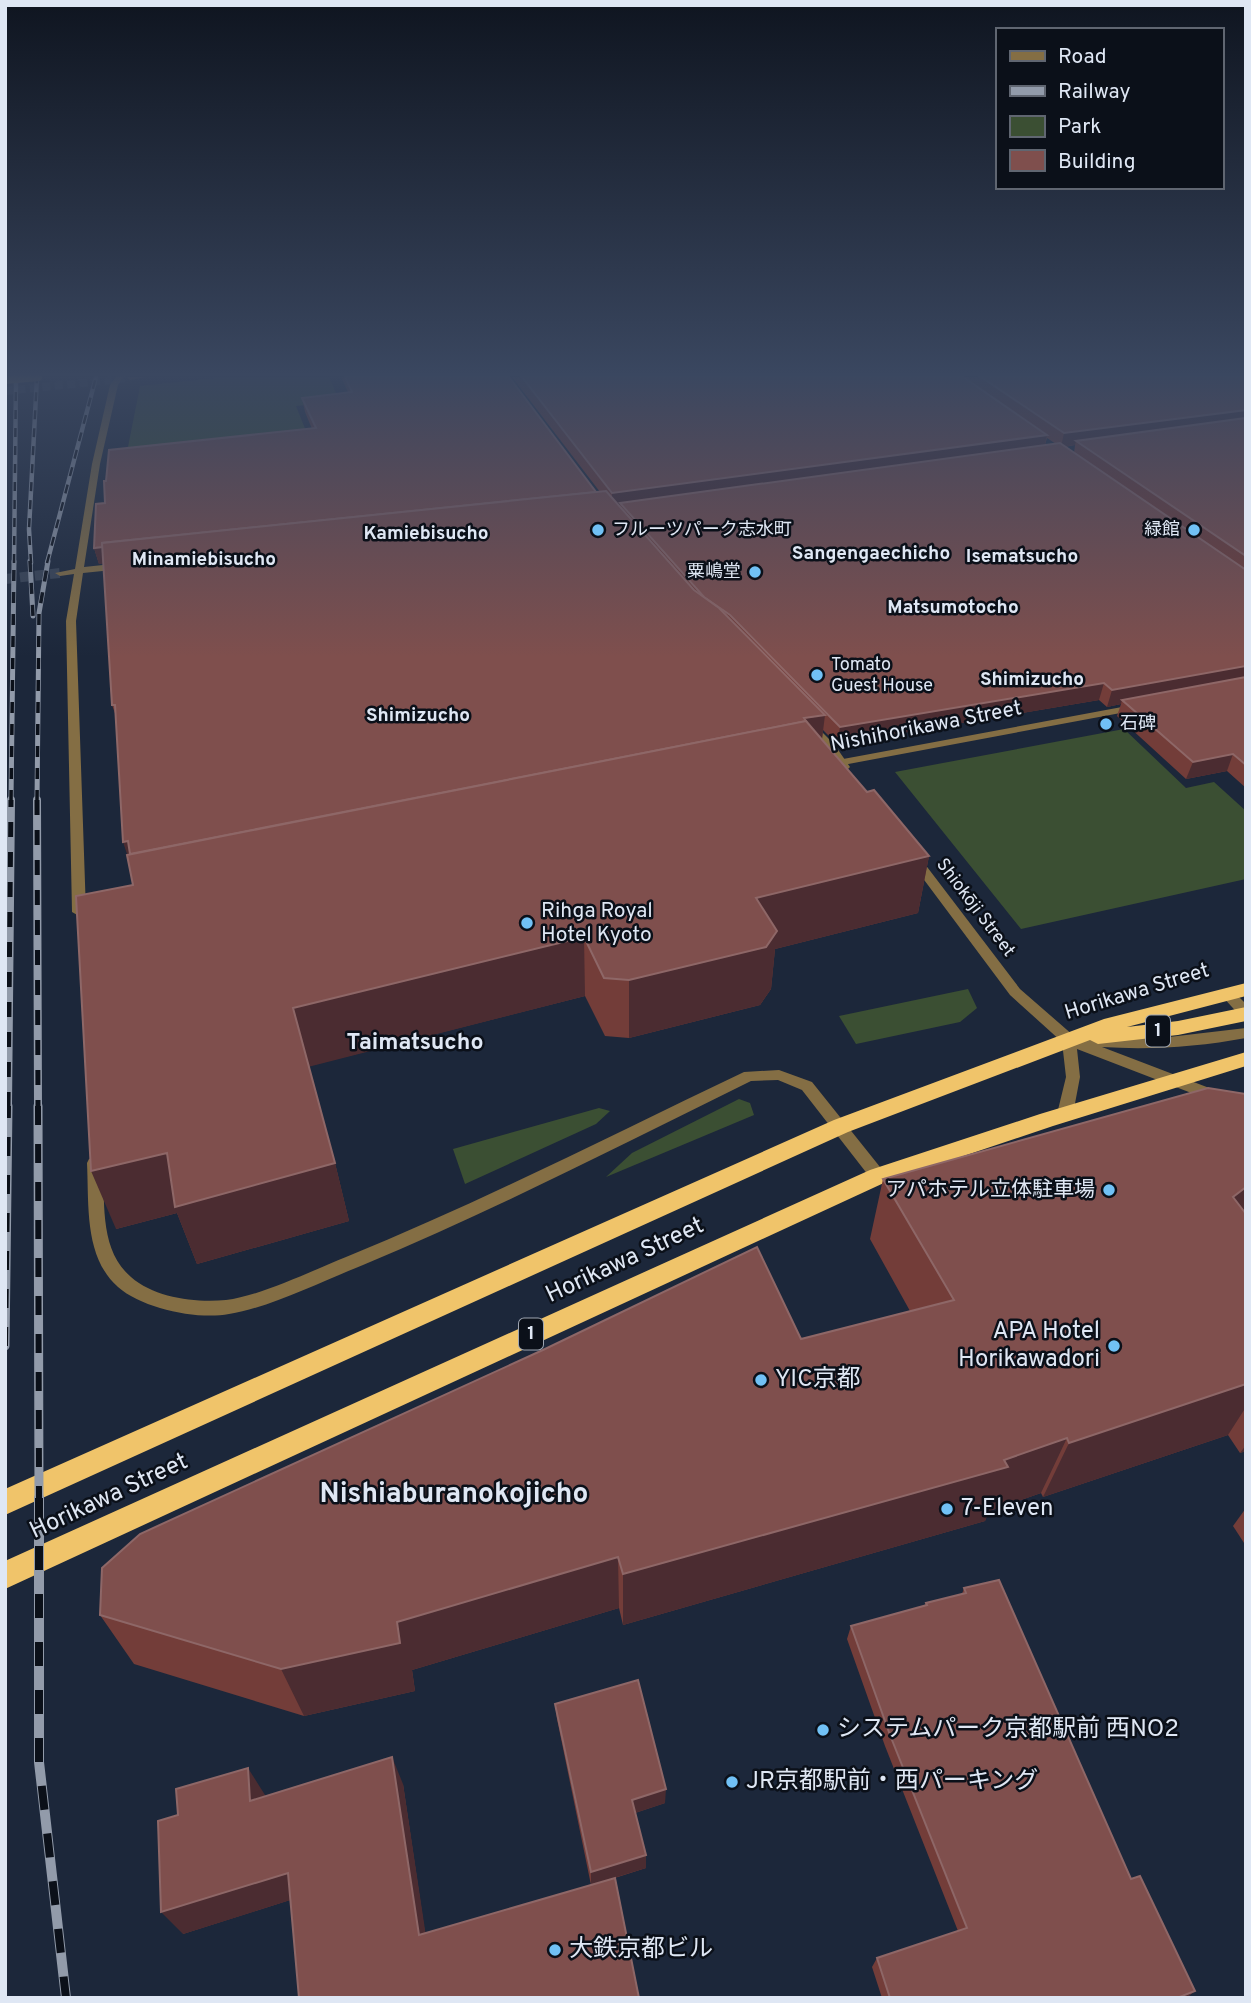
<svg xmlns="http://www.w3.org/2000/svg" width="1251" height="2003" viewBox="0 0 1251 2003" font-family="Overpass,'Noto Sans JP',sans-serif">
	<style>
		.green { fill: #3b4f33 }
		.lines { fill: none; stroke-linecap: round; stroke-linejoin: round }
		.minor-tunnel-far1 { stroke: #394456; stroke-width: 8; stroke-dasharray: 8 4.5; stroke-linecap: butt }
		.minor-tunnel { stroke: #394456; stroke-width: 10; stroke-dasharray: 10 5; stroke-linecap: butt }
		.minor { fill: #846e44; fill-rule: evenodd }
		.tertiary { fill: #846e44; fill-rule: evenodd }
		.trunk { fill: #f0c46a; fill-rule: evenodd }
		.rail-far4-casing { stroke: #929baa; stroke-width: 4.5 }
		.rail-far3-casing { stroke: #929baa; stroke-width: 5 }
		.rail-far2-casing { stroke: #929baa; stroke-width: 8 }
		.rail-far1-casing { stroke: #929baa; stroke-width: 9 }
		.rail-casing { stroke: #929baa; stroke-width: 10 }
		.rail-far4 { stroke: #0b1019; stroke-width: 2.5; stroke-dasharray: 9; stroke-linecap: butt }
		.rail-far3 { stroke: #0b1019; stroke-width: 3.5; stroke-dasharray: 11; stroke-linecap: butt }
		.rail-far2 { stroke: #0b1019; stroke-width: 5; stroke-dasharray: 15; stroke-linecap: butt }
		.rail-far1 { stroke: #0b1019; stroke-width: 6; stroke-dasharray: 19; stroke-linecap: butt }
		.rail { stroke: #0b1019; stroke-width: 8; stroke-dasharray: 24; stroke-linecap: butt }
		.secondary-bridge { stroke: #b9964f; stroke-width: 8 }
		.wall { fill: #733d39; fill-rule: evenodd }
		.shaded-wall { fill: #4b2c31 }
		.building { fill: #7f4f4d; stroke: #8e6767; stroke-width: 2 }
		.poi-dot { fill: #71c1f5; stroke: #0b1019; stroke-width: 2.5 }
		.labels { text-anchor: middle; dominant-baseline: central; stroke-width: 5; stroke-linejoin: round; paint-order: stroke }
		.far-poi-label { font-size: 18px; fill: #dfe7f4; stroke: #0b1019; text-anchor: start }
		.far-street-label { font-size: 18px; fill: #dfe7f4; stroke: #0b1019 }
		.far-neighbourhood-label { font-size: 19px; font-weight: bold; fill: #dfe7f4; stroke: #0b1019 }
		.shield { fill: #0b1019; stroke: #9fa6b2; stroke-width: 2 }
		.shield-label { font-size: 19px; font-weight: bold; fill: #dfe7f4 }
		.street-label { font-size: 21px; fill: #dfe7f4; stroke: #0b1019 }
		.poi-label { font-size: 21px; fill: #dfe7f4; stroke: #0b1019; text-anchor: start }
		.neighbourhood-label { font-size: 23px; font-weight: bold; fill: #dfe7f4; stroke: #0b1019 }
		.near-street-label { font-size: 24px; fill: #dfe7f4; stroke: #0b1019 }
		.near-poi-label { font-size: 24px; fill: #dfe7f4; stroke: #0b1019; text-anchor: start }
		.near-neighbourhood-label { font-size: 28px; font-weight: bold; fill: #dfe7f4; stroke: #0b1019 }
	</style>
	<rect width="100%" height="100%" fill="#1c273a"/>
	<g class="green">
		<path d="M225,377H329L340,402L296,406L308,436L126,457L140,386Z"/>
		<path d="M1124,729L1186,788L1214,782L1246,811V879L1021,929L895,772Z"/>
		<path d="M968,989L977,1008L960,1022L856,1044L839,1016Z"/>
		<path d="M739,1099L750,1103L754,1115L606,1177L632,1153Z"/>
		<path d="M599,1108L610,1111L596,1124L465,1184L453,1149Z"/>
	</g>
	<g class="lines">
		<path class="minor-tunnel-far1" d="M5,391L130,378"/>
		<path class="minor-tunnel" d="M5,579L60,573"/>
		<g class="minor">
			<path d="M116,377H123L118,385L100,464L84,567L122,563L127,566L122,569L83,573L76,621L86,912L79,916L72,912L66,621L74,574L60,576L55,573L75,569L92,464L110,385Z"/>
			<path d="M127,377H146L130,380Z"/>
			<path d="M1138,704L1143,707L1142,709L827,768L821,765L827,762Z"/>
			<path d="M779,1070L812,1082L884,1172L886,1176L884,1180L878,1182L872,1180L802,1090L778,1080L751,1081C623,1144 495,1210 363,1265C322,1281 272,1307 229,1314C198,1320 143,1309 118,1287C84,1257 89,1205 87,1163L89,1159L95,1157L101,1159L103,1163C105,1201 99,1250 131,1277C155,1298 196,1303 226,1300C261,1296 313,1270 346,1257C481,1202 612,1135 744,1072Z"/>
		</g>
		<g class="tertiary">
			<path d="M810,723L814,724L834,744L850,767L848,769H840L826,748L806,728V724Z"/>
			<path d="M914,854L918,855L1020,989L1074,1036L1084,1040L1091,1036L1169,1037L1246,1028V1038C1198,1047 1150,1050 1102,1047L1246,1102V1114L1077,1049L1080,1077L1073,1114L1070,1118H1060L1057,1114L1066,1077L1062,1042L1010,995L910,861L908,858L910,855Z"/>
			<path d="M1227,988L1232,990L1246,1004V1018L1241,1017L1222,996L1220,993Z"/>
		</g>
		<g class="trunk">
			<path d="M1246,983V996L1127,1027L1178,1021L1246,1007V1021L1178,1035L1098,1044L1090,1040L848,1132L5,1515V1489L834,1120L1104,1019Z"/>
			<path d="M1246,1052V1066L1053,1126L886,1182L5,1589V1561L870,1170L1040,1114Z"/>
		</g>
		<defs>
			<g id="rail-far4">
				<path d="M14,563L16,377"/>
				<path d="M31,563L29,529L37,377"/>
				<path d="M47,563L96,377"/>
			</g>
			<g id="rail-far3">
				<path d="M30,561L33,616"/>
				<path d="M11,801L14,561"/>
				<path d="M37,801L39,613L48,561"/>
			</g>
			<g id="rail-far2">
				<path d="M37,800L38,1107"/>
				<path d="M8,1107L11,800"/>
			</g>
			<g id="rail-far1">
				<path d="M38,1106L39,1500"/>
				<path d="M5,1346L8,1106"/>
			</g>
			<path id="rail" d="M39,1498V1762L66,1998"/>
		</defs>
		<use href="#rail-far4" class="rail-far4-casing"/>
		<use href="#rail-far3" class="rail-far3-casing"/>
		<use href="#rail-far2" class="rail-far2-casing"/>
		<use href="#rail-far1" class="rail-far1-casing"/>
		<use href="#rail" class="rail-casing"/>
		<use href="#rail-far4" class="rail-far4"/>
		<use href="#rail-far3" class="rail-far3"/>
		<use href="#rail-far2" class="rail-far2"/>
		<use href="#rail-far1" class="rail-far1"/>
		<use href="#rail" class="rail"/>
		<path class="secondary-bridge" d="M5,380L38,377"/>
	</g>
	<g class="wall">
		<path d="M341,377H509L596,492H600L512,377H1246V788L1227,771L1186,779L1117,716L1121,704L1107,707L1099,700L837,744L823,730L822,739L867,792L929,856L918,913L775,949L771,989L760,1005L629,1038L605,1036L585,996L309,1066L335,1163L349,1221L197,1264L177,1213L116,1229L133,885L116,716L112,705L103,563L99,564L94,548L105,503L312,429L305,412L302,398L348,392ZM1047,438L1056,444L1045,445ZM1075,445L1074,453L1065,447Z"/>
		<path d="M1246,1094V1451L1240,1453L1228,1435L1043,1497L1041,1493L989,1511L985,1521L623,1625L619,1608L412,1670L415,1691L304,1716L134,1664L100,1615L801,1339L910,1311L870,1239L883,1179Z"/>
		<path d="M1246,1508V1546L1233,1526Z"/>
		<path d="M964,1588L1195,1991L1186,1998H882L872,1967L877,1958L958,1931L885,1746L847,1639L851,1626L924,1606L926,1603L962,1594Z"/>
		<path d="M555,1704L665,1803L635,1813L646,1868L599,1883L639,1998L290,1900L183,1934L178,1815L265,1795V1796L403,1784L425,1933L591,1885L557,1719Z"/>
	</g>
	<g class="shaded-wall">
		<path d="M1246,410V423L1076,441L1075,445L1061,447L1064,433Z"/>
		<path d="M1047,435L1044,449L620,503V507L612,508V493Z"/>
		<path d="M598,510L99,564L94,548Z"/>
		<path d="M1246,666V681L1122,700L1121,704L1107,707L1112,690Z"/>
		<path d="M1104,683L1099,700L837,744L840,727Z"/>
		<path d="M825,715L821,747L134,875L123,842Z"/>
		<path d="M1233,754L1227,771L1186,779L1193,762Z"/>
		<path d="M929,856L918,913L775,949L771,989L760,1005L629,1038V980L756,898Z"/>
		<path d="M584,937L585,996L308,1067L293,1008Z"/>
		<path d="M167,1153L335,1163L349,1221L197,1264L177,1213L116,1229L91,1171Z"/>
		<path d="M1246,1187V1223L1233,1197Z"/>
		<path d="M1246,1384V1407L1228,1435L1043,1497L1069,1443Z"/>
		<path d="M1067,1438L1041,1493L989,1511L985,1521L623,1625V1574L1004,1460Z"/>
		<path d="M1246,1445V1451L1240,1453Z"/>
		<path d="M618,1557L619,1608L412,1670L415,1691L304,1716L281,1669L397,1622Z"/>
		<path d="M392,1757L403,1784L429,1956L419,1935Z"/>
		<path d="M248,1768L265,1795L267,1826L250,1801Z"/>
		<path d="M666,1789L665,1803L632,1814V1800Z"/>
		<path d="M646,1855V1868L591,1885V1872Z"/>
		<path d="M288,1873L303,1896L183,1934L161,1912Z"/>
		<path d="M1195,1991L1186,1998H1177Z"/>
	</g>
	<g class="building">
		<path d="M345,377H509L596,492L102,543V547L94,548L96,504L105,503L104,481H106L109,450L316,428L302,398L352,392Z"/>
		<path d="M522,377H963L1047,435L612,493Z"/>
		<path d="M981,377H1246V410L1064,433Z"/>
		<path d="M1246,418V556L1076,441Z"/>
		<path d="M1060,443L1246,570V666L1112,690L1104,683L840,727L730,615L704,597L620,503Z"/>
		<path d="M606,491L694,590L719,608L825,715L804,718L806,721L130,854L128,841L123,842L115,705H112L102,543Z"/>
		<path d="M1246,677V765L1233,754L1193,762L1122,700Z"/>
		<path d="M806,721L867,792L874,790L929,856L756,898L777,931L766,947L629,980L604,978L584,937L293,1008L335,1163L175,1207L167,1153L91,1171L76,896L133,885L127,855Z"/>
		<path d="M1208,1088L1246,1094V1187L1233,1197L1246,1214V1384L1069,1443L1067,1438L1004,1460L1008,1467L623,1574L618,1557L397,1622L400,1643L281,1669L100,1615L102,1568L140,1534L545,1349L757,1247L801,1339L954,1300L883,1179Z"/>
		<path d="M999,1580L1131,1879L1140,1876L1195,1991L1177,1998H890L877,1958L967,1928L890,1735L851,1626L927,1605L926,1603L966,1593L964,1588Z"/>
		<path d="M638,1680L666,1789L632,1800L646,1855L591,1872L555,1704Z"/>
		<path d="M392,1757L419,1935L615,1878L639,1998H299L288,1873L161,1912L158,1821L178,1815L176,1789L248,1768L250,1801Z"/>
	</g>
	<linearGradient id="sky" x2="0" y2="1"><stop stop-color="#0f1520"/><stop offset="0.57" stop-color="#3a4760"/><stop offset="1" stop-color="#3a4760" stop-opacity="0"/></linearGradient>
	<rect width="1251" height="657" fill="url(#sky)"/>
	<g class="poi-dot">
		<circle cx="598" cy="530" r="7"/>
		<circle cx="1194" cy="530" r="7"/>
		<circle cx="755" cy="572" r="7"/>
		<circle cx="817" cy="675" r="7"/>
		<circle cx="1106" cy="724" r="7"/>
		<circle cx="527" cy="923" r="7"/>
		<circle cx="1109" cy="1190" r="7"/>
		<circle cx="1114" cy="1346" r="7"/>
		<circle cx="761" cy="1380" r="7"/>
		<circle cx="947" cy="1509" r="7"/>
		<circle cx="823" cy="1730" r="7"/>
		<circle cx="732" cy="1782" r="7"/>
		<circle cx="555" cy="1950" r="7"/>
	</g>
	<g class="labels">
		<g class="far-poi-label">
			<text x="612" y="530">フルーツパーク志水町</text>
			<text x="1180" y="530" text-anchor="end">緑館</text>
			<text x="741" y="572" text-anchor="end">粟嶋堂</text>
			<text x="831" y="665">Tomato<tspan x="831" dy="21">Guest House</tspan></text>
			<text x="1120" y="724">石碑</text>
		</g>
		<g class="far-street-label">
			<text transform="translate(975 908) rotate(53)">Shiokōji Street</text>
		</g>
		<g class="far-neighbourhood-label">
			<text x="426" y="534">Kamiebisucho</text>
			<text x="871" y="554">Sangengaechicho</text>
			<text x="1022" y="557">Isematsucho</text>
			<text x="204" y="560">Minamiebisucho</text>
			<text x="953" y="608">Matsumotocho</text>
			<text x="1032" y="680">Shimizucho</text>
			<text x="418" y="716">Shimizucho</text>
		</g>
		<g class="shield">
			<rect x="1146" y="1015.5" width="24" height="31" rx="5"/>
			<rect x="519" y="1318.5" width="24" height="31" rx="5"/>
		</g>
		<g class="shield-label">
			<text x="1158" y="1031">1</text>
			<text x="531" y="1334">1</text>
		</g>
		<g class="street-label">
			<text transform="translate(926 727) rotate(-11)">Nishihorikawa Street</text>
			<text transform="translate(1137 992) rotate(-17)">Horikawa Street</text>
		</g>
		<g class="poi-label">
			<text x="541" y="911">Rihga Royal<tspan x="541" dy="24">Hotel Kyoto</tspan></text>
			<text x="1095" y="1190" text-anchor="end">アパホテル立体駐車場</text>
		</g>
		<g class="neighbourhood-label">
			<text x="415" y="1043">Taimatsucho</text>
		</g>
		<g class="near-street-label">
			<text transform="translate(625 1261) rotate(-25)">Horikawa Street</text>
			<text transform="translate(109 1497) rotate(-25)">Horikawa Street</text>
		</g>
		<g class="near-poi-label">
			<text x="1100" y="1332" text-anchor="end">APA Hotel<tspan x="1100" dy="28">Horikawadori</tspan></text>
			<text x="775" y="1380">YIC京都</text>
			<text x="961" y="1509">7-Eleven</text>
			<text x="837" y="1730">システムパーク京都駅前 西NO2</text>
			<text x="746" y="1782">JR京都駅前・西パーキング</text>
			<text x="569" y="1950">大鉄京都ビル</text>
		</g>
		<g class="near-neighbourhood-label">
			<text x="454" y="1495">Nishiaburanokojicho</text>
		</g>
	</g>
	<rect width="1251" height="2003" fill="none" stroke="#dfe7f4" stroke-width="14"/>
	<rect x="996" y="28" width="228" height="161" fill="#0b1019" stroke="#606671" stroke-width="2"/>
	<rect x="1010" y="51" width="35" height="10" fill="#846e44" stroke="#606671" stroke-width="2"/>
	<text x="1058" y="63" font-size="21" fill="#dfe7f4">Road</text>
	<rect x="1010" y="86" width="35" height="10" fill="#929baa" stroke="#606671" stroke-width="2"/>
	<text x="1058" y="98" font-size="21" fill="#dfe7f4">Railway</text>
	<rect x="1010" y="116" width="35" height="21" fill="#3b4f33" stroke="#606671" stroke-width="2"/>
	<text x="1058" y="133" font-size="21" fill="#dfe7f4">Park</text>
	<rect x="1010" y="150" width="35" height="21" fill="#7f4f4d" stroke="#606671" stroke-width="2"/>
	<text x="1058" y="168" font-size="21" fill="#dfe7f4">Building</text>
</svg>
